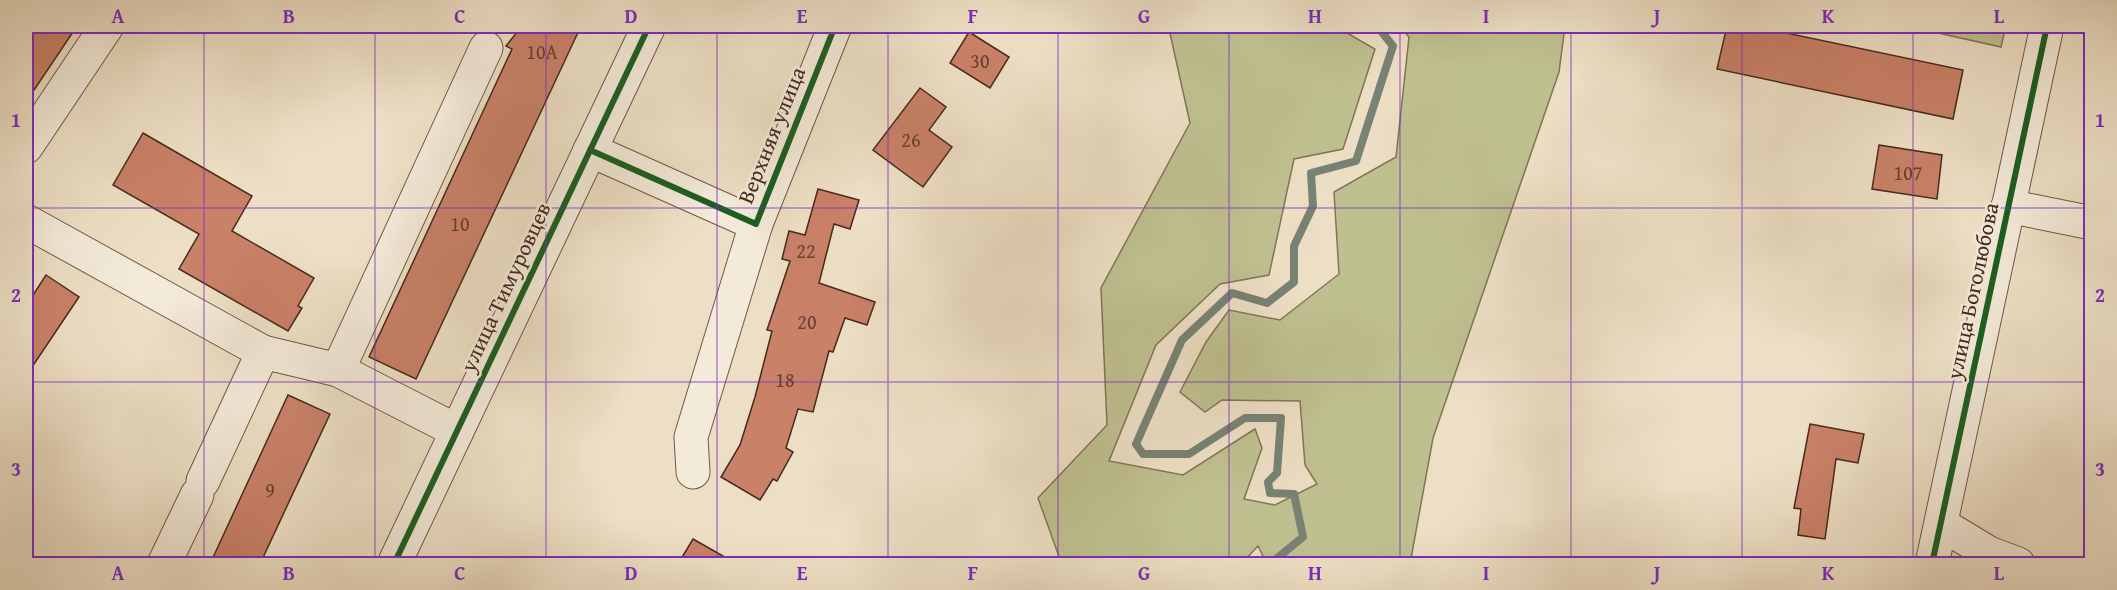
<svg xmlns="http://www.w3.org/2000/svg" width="2117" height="590" viewBox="0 0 2117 590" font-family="'Gentium Book Plus',serif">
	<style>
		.green { fill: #bfc090; stroke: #827557; stroke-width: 1.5 }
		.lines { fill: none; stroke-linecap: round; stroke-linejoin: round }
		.stream { stroke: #788275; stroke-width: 8 }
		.building { fill: #c98168; stroke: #462a1e; stroke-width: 1.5 }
		.minor-casing { stroke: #705748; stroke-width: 35 }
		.minor { stroke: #f3ead9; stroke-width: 33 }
		.cycleway-casing { stroke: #f3ead9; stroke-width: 10 }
		.cycleway { stroke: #1b5e20; stroke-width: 6 }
		.grid { fill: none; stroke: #7b2cbf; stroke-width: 1.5; stroke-opacity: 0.55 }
		.labels { text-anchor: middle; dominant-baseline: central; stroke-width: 5; stroke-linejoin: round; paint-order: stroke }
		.number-label { font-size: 20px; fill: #674030 }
		.street-label { font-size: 22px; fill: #462a1e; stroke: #f3ead9 }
		.neatline { fill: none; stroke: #7b2cbf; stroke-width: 2 }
		.grid-label { font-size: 20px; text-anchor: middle; font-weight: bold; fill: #7b2cbf }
	</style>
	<rect width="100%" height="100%" fill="#eddfc5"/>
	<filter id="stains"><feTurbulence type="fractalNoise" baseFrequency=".00333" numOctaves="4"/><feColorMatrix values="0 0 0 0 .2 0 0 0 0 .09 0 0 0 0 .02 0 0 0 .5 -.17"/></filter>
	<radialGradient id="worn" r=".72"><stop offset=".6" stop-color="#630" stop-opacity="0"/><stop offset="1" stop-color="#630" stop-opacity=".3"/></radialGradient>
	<g class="green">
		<path d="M1172,26H1347V33L1375,49L1343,149L1294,159L1269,275L1220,284L1156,345L1109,461L1183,475L1255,429L1262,448L1244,499L1275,505L1317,484L1305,465L1300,401L1222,400L1205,412L1180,392L1206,342L1229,310L1280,320L1339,274L1334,192L1396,157L1409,37L1399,26H1565L1559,72L1433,438L1410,564H1267L1258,546L1241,564H1059L1061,562L1038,498L1107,425L1101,288L1190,123L1169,29Z"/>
		<path d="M1907,26H2006L2001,47Z"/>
	</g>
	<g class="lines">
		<path class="stream" d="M1270,564L1303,537L1294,494L1270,493L1268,482L1277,473L1281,418H1245L1189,454H1143L1136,444L1182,340L1232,293L1267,303L1294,282V246L1313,206L1311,173L1356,161L1393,46L1377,26"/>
	</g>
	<g class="building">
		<path d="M26,26H77L26,102Z"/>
		<path d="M522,26H581L416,379L369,357L512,49L506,46Z"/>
		<path d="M1727,26H1753L1963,70L1953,119L1717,69Z"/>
		<path d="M969,32L1009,57L990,88L950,63Z"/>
		<path d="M920,88L946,107L929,130L952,147L923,187L873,150Z"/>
		<path d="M143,133L252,196L232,231L314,278L298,306L302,308L288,331L179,269L199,234L113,185Z"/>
		<path d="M1879,145L1942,155L1937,199L1872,189Z"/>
		<path d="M818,189L859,200L850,229L834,224L819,283L875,302L867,325L845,318L833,352L829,351L813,412L798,409L786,448L793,452L777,481L773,479L760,500L721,477L740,445L755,397L772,331L767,330L790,261L782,259L789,231L805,235Z"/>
		<path d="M46,275L79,297L26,376V306Z"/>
		<path d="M288,395L330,414L260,564H210Z"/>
		<path d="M1810,424L1864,434L1858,463L1836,459L1825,539L1798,535L1801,509L1794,508Z"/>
		<path d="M693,539L737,564H678Z"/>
	</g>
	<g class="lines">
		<defs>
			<g id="minor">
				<path d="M26,147L107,26"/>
				<path d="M590,150L756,224L835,26"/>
				<path d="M2008,206L2092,223"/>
				<path d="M26,221L263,352"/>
				<path d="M457,431L338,370L486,48"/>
				<path d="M693,472L691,437L756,224"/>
				<path d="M203,481L263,352L338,370"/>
				<path d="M1941,524L1989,553L2018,564"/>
				<path d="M164,564L197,495"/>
				<path d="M394,564L649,26"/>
				<path d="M1932,564L2047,26"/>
			</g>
		</defs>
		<use href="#minor" class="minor-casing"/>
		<use href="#minor" class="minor"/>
		<defs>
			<g id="cycleway">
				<path d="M590,150L756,224L835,26"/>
				<path d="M394,564L649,26"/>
				<path d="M1932,564L2047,26"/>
			</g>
		</defs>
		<use href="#cycleway" class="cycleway-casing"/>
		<use href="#cycleway" class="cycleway"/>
	</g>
	<path class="grid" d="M204,26V564M375,26V564M546,26V564M717,26V564M888,26V564M1058,26V564M1229,26V564M1400,26V564M1571,26V564M1742,26V564M1913,26V564M26,208H2092M26,382H2092"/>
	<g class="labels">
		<g class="number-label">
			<text x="542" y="51">10А</text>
			<text x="980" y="60">30</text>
			<text x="911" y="139">26</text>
			<text x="1908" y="172">107</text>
			<text x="460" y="223">10</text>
			<text x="806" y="250">22</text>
			<text x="807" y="321">20</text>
			<text x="785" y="379">18</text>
			<text x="270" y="489">9</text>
		</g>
		<g class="street-label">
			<text transform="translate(771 135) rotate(-68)">Верхняя улица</text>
			<text transform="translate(505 287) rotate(-65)">улица Тимуровцев</text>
			<text transform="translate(1972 291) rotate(-78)">улица Боголюбова</text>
		</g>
	</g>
	<rect width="2117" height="590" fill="none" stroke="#eddfc5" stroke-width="66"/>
	<rect x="33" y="33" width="2051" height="524" class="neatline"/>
	<g class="grid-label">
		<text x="118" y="23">A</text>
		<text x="289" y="23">B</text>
		<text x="460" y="23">C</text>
		<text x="631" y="23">D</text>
		<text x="802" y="23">E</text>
		<text x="973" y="23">F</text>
		<text x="1144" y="23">G</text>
		<text x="1315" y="23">H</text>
		<text x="1486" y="23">I</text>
		<text x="1657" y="23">J</text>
		<text x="1828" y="23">K</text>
		<text x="1999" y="23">L</text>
		<text x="16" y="127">1</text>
		<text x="2100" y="127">1</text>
		<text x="16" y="302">2</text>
		<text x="2100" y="302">2</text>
		<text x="16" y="476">3</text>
		<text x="2100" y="476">3</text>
		<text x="118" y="580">A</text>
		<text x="289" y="580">B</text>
		<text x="460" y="580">C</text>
		<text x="631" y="580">D</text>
		<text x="802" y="580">E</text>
		<text x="973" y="580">F</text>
		<text x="1144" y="580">G</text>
		<text x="1315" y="580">H</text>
		<text x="1486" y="580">I</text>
		<text x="1657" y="580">J</text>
		<text x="1828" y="580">K</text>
		<text x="1999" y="580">L</text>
	</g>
	<rect width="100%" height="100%" filter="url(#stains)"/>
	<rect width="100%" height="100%" fill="url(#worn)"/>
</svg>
